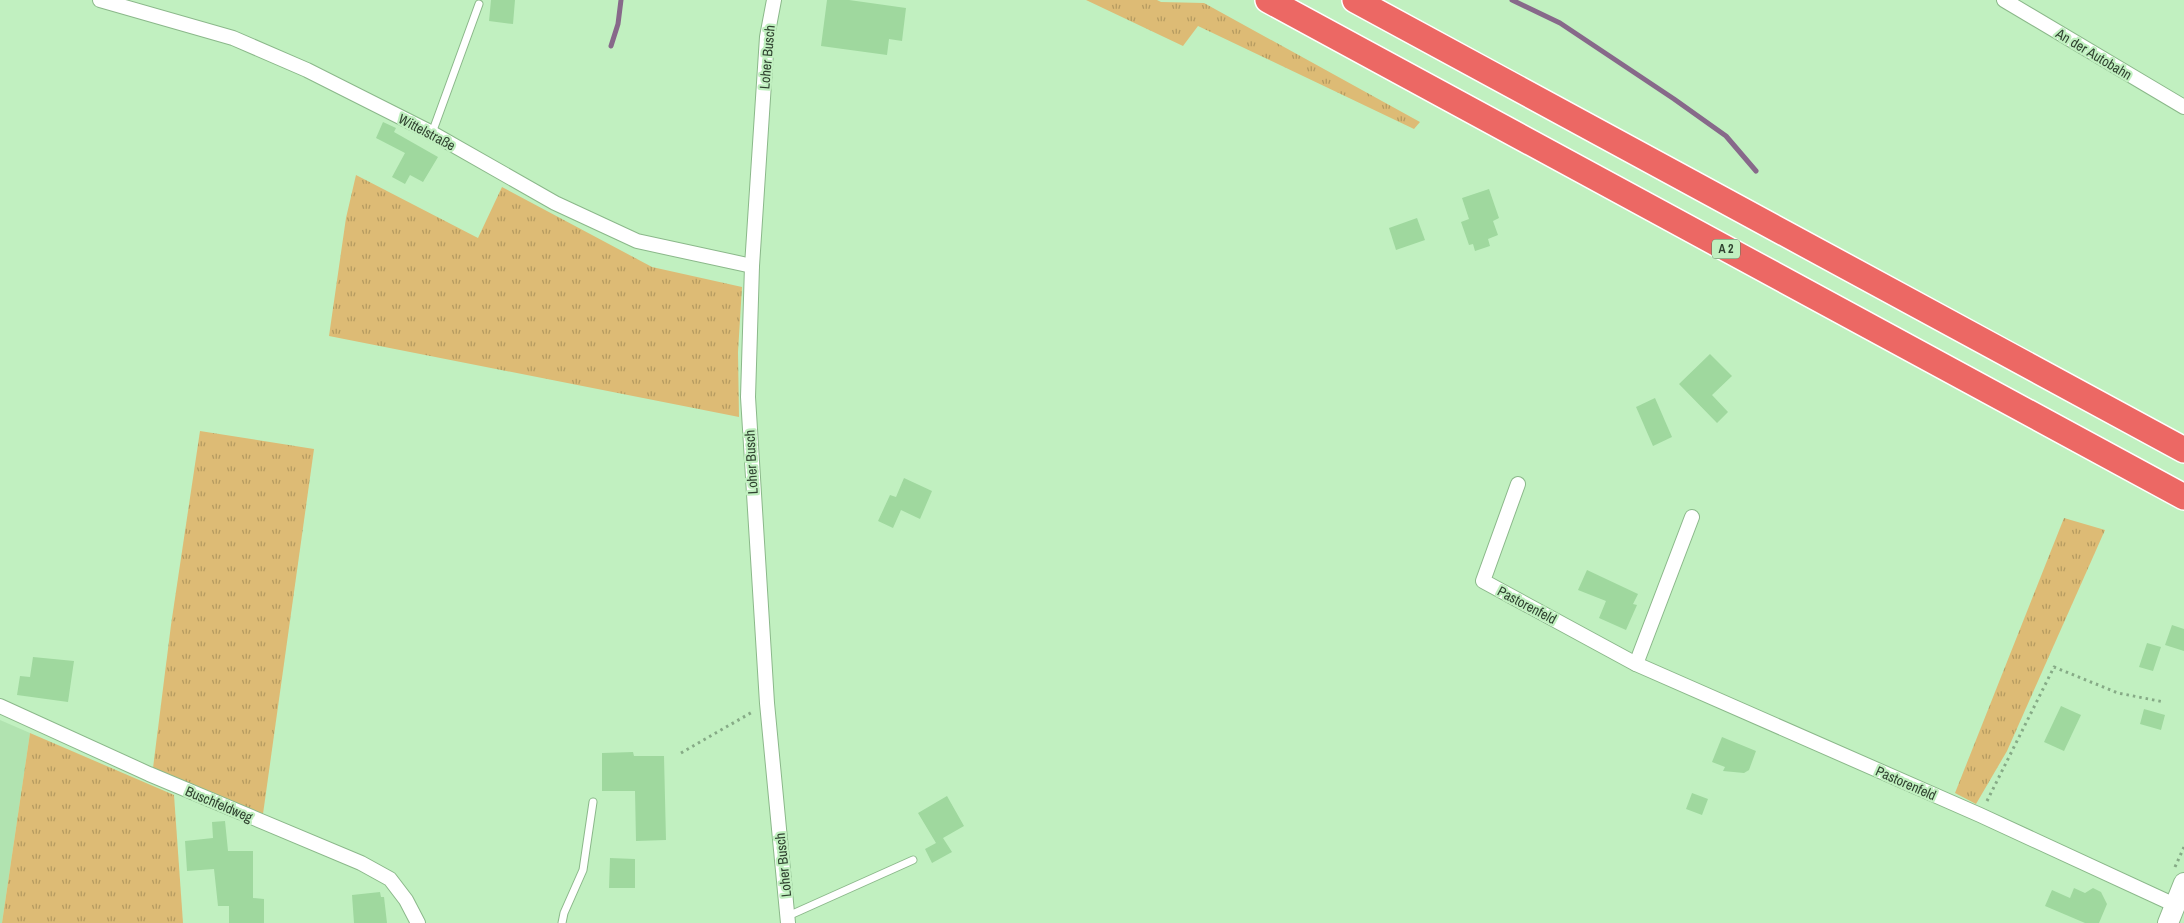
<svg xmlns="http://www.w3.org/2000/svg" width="2184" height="923" viewBox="0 0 2184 923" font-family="'Archivo Narrow',sans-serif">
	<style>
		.built { fill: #b1e3b0 }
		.grass { fill: url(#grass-tufts) }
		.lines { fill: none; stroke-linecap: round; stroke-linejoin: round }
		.stream { stroke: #87698a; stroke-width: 5 }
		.building { fill: #9fd89e }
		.lane-casing { stroke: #8bb88a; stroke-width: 9 }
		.street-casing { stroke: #8bb88a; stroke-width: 16 }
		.secondary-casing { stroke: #8bb88a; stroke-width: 22 }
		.highway-casing { stroke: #fff; stroke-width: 28 }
		.path { stroke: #86aa86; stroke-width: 3; stroke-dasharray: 2.5 4; stroke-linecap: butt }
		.lane { stroke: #fff; stroke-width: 7 }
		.street { stroke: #fff; stroke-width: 14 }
		.secondary { stroke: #fff; stroke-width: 20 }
		.highway { stroke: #ec6864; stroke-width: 25 }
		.labels { text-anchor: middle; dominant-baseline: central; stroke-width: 4.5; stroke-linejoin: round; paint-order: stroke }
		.shield { fill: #c1f0c0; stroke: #5c775b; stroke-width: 1 }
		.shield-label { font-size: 12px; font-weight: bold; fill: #304330 }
		.street-label { font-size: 14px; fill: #304330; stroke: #c1f0c0 }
	</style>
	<defs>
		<pattern id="grass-tufts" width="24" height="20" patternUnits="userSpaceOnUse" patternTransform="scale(1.25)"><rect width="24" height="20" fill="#ddbb75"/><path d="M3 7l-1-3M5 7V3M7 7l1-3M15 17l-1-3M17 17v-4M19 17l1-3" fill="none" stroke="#b49a60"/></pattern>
	</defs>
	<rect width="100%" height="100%" fill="#c1f0c0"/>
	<path class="built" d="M0,720L30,733L2,923H0Z"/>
	<g class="grass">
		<path d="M1086,0H1157L1161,2L1204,3L1420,122L1414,129L1198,26L1183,46Z"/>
		<path d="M356,175L478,238L502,187L652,267L742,287L738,352L739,417L329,336L346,218Z"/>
		<path d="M200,431L314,449L263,814L153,768L171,625Z"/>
		<path d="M2064,518L2105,530L2007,751L1976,804L1955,793Z"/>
		<path d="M30,733L174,795L183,923H2Z"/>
	</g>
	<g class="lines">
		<g class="stream">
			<path d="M1512,0L1560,23L1674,99L1726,136L1756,171"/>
			<path d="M611,46L618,24L621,0"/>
		</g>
	</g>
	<g class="building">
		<path d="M491,0H515L513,24L489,21Z"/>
		<path d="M827,0H849L906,8L902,41L889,39L887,55L821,46Z"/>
		<path d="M383,122L396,128L394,132L438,157L423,182L410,175L405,184L392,177L405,153L376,138Z"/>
		<path d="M1489,189L1499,218L1493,221L1498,235L1488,239L1490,246L1475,251L1473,244L1469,245L1461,222L1469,219L1462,198Z"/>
		<path d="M1417,218L1425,240L1396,250L1389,228Z"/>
		<path d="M1710,354L1732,376L1712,395L1728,412L1717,423L1679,384Z"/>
		<path d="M1655,398L1672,437L1653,446L1636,407Z"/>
		<path d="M904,478L932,491L920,519L901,510L893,528L878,521L890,495L896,497Z"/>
		<path d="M1587,570L1638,594L1633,604L1637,605L1626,630L1599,618L1606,601L1578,590Z"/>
		<path d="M2172,625L2184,629V651L2165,645Z"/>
		<path d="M2147,643L2161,647L2153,671L2139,667Z"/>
		<path d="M33,657L74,661L68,702L17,695L20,676L30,677Z"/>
		<path d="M2061,706L2081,715L2064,751L2044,742Z"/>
		<path d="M2144,709L2165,715L2161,730L2140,724Z"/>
		<path d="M1722,737L1756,751L1749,770L1744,773L1723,771L1725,767L1712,762Z"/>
		<path d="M633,752L634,756H664L666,840L636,841L635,791H602V753Z"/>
		<path d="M1692,793L1708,799L1702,815L1686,809Z"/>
		<path d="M947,796L964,826L943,838L952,852L932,863L925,849L936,843L918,813Z"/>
		<path d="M225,821L228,851H253V898L264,899V923H229V906H218L214,869L187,871L185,841L213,838L212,822Z"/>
		<path d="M610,858L635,859V888H609Z"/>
		<path d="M2074,888L2085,893L2093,888L2101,892L2107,904L2099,923H2085L2045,906L2052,890L2070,898Z"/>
		<path d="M380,892L381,897H384L387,923H354L352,895Z"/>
	</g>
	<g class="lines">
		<defs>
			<g id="lane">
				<path d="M432,133L479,4"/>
				<path d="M788,916L913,860"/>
				<path d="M562,923L564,913L583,870L593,802"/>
			</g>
			<g id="street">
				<path d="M100,0L233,38L307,70L432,133L555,203L637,241L752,266"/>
				<path d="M774,0L767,37L752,266L748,397L767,703L788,923"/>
				<path d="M2004,0L2184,107"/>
				<path d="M1518,484L1483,581L1636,664L1980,815L2175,905"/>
				<path d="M1636,664L1692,517"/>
				<path d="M0,706L149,774L361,863L390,879L406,900L418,923"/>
			</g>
			<path id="secondary" d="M2168,923L2184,883"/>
			<g id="highway">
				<path d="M1268,0L2184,497"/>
				<path d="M1355,0L2184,450"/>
			</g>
		</defs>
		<use href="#lane" class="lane-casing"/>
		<use href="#street" class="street-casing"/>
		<use href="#secondary" class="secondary-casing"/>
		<use href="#highway" class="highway-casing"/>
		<g class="path">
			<path d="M681,753L754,711"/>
			<path d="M1987,801L2054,667L2118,693L2164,702"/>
			<path d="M2175,867L2184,847"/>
		</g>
		<use href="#lane" class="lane"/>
		<use href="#street" class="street"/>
		<use href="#secondary" class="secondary"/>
		<use href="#highway" class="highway"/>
	</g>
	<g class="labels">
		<rect class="shield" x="1712" y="239.5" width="28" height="19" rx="4"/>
		<g class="shield-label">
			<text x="1726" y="249">A 2</text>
		</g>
		<g class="street-label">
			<text transform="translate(2094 54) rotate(31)">An der Autobahn</text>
			<text transform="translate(767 57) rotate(-85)">Loher Busch</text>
			<text transform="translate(427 132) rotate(28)">Wittelstraße</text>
			<text transform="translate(751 462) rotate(-93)">Loher Busch</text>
			<text transform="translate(1527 605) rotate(28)">Pastorenfeld</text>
			<text transform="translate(1906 783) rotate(24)">Pastorenfeld</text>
			<text transform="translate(219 804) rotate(23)">Buschfeldweg</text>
			<text transform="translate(783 865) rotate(-96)">Loher Busch</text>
		</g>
	</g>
</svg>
